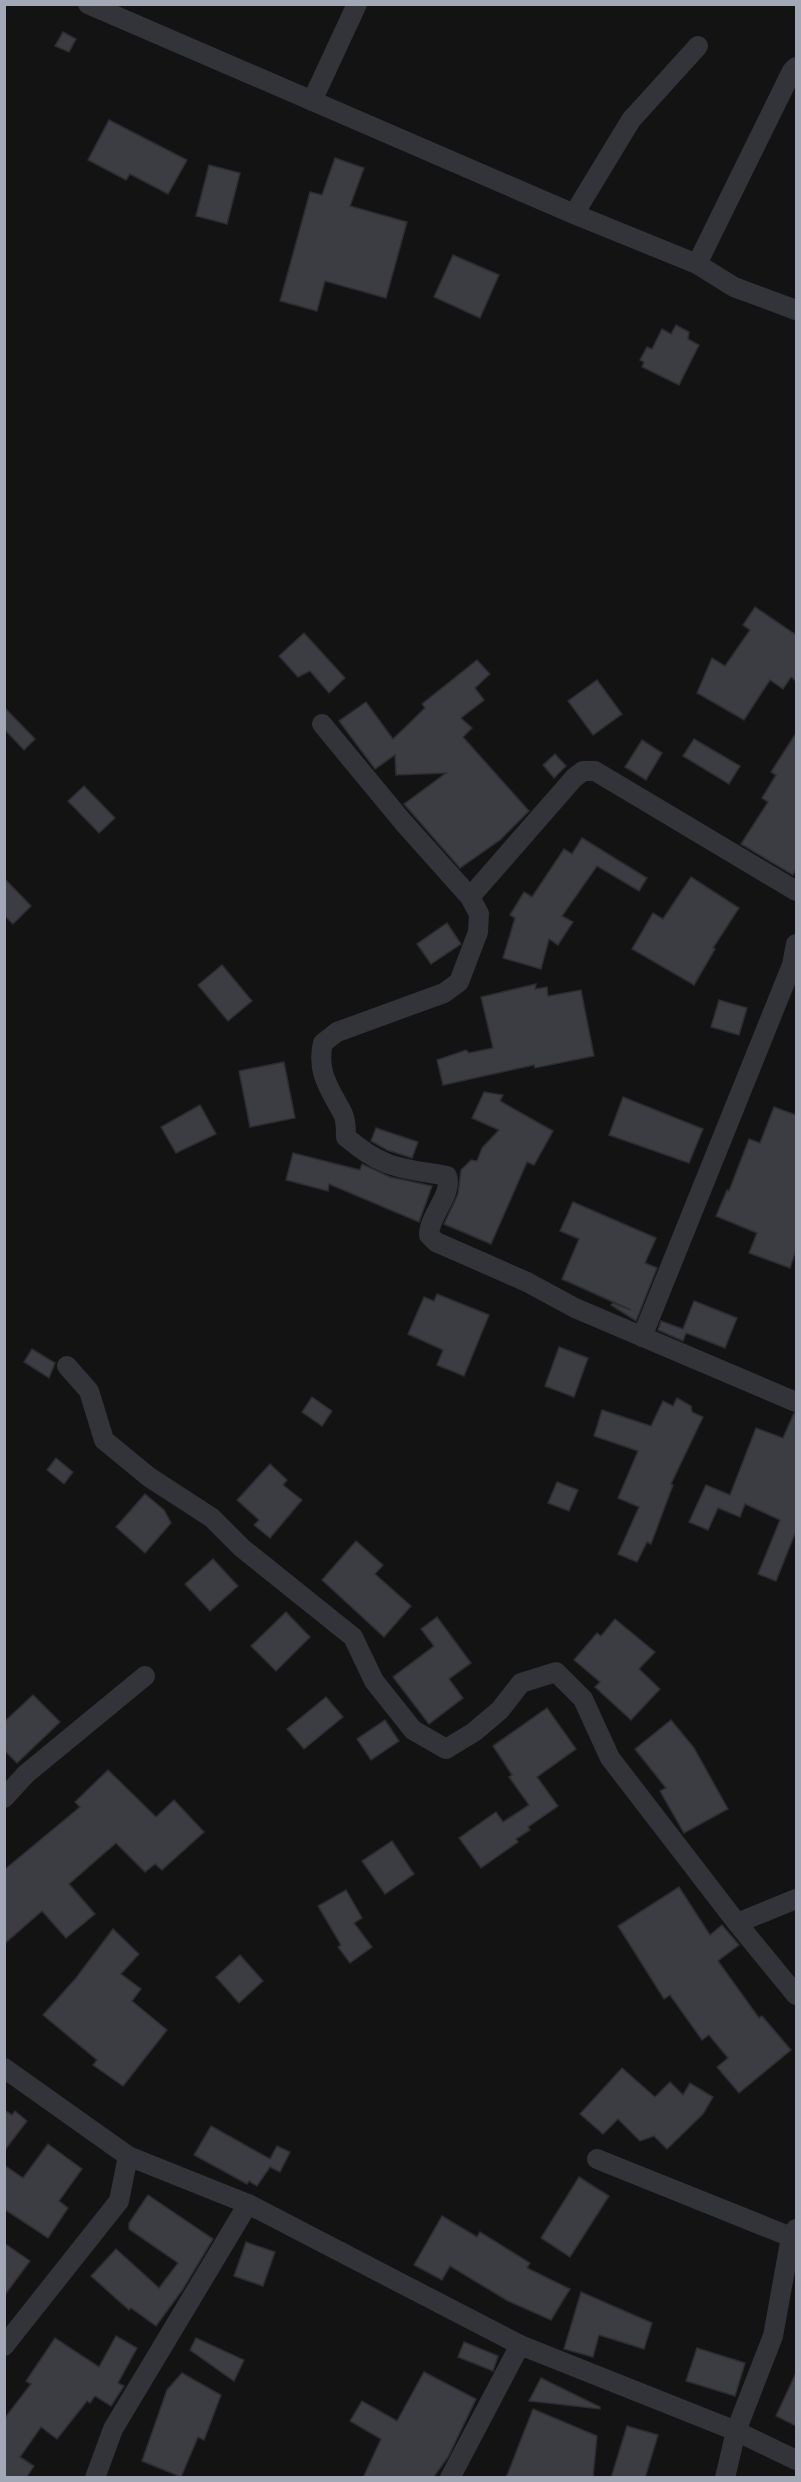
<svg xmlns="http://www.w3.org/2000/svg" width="801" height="2482" viewBox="0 0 801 2482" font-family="Helvetica,sans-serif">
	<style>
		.building { fill: #3c3d42; stroke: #2d2c31; stroke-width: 1.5 }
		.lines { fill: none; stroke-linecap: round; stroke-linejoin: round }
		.minor { stroke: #33343a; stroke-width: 20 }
	</style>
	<rect width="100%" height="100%" fill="#131314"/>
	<g class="building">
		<path d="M63,32L76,39L69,52L55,46Z"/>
		<path d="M109,120L187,160L168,194L130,174L126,180L88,160Z"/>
		<path d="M335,158L364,168L350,206L407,222L386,298L325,281L317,311L280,301L310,192L322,195Z"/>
		<path d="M209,165L240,173L227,224L196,216Z"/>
		<path d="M453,255L499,275L480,318L434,297Z"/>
		<path d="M676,325L689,332L688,339L699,345L679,385L642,367L644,362L640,360L647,347L652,349L662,329L671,334Z"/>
		<path d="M755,607L796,635V681L791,677L783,689L770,680L744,720L697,693L712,658L725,666L750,630L743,625Z"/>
		<path d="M304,633L345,678L329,693L310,671L298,677L279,656Z"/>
		<path d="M477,660L490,674L475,688L484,700L461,718L472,728L463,737L529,811L500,840L460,868L404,804L446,773L396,775L395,755L375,769L339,721L366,702L393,739L425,708L422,704Z"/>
		<path d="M597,680L622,714L593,735L568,701Z"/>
		<path d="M4,707L35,739L24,750L4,729Z"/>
		<path d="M796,733V869L793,875L741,844L768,802L762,798L776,775L771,772Z"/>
		<path d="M694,739L740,766L729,784L683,756Z"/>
		<path d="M642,740L662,753L646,780L625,767Z"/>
		<path d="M555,754L566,766L554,778L543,765Z"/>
		<path d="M84,786L115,818L99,833L68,801Z"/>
		<path d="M582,838L647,878L639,891L597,866L562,916L573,922L558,945L549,939L541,969L503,958L515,918L510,915L524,892L532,897L564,849L572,854Z"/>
		<path d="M691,877L739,908L713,948L715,949L694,985L632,949L653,913L663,919Z"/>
		<path d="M4,878L31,906L13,924L4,915Z"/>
		<path d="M447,923L461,944L431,964L417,944Z"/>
		<path d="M222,965L252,1001L228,1021L198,985Z"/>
		<path d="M536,984L535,989L547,987L548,996L581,990L594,1056L535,1068L534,1065L443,1085L437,1060L466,1050L469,1053L493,1048L481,997Z"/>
		<path d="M719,1000L747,1008L739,1035L711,1027Z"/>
		<path d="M284,1062L295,1118L250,1127L239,1071Z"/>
		<path d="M484,1092L503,1095L500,1101L553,1131L534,1165L527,1162L491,1244L444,1224L458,1194L461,1170L471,1160L477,1161L482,1148L499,1130L472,1118Z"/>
		<path d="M623,1097L703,1129L689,1163L609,1135Z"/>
		<path d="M200,1105L216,1134L176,1153L161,1127Z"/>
		<path d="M774,1107L796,1115V1250L790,1268L749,1253L757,1233L716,1216L727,1190L729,1191L749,1139L760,1143Z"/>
		<path d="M376,1128L418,1142L412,1158L387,1150L371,1141Z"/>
		<path d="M293,1153L360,1170L362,1164L390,1177L432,1186L419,1222L329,1184L328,1191L286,1180Z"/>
		<path d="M573,1202L656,1238L645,1263L657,1268L636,1321L611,1305L613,1303L631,1310L562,1279L579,1239L560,1231Z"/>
		<path d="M437,1294L489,1315L464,1376L437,1365L443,1350L408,1334L424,1297L434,1301Z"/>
		<path d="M694,1301L737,1318L725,1348L686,1333L683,1341L658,1330L661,1321L683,1329Z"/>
		<path d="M559,1347L588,1358L574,1397L545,1386Z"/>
		<path d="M32,1349L55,1363L49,1378L24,1362Z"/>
		<path d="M312,1397L332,1411L322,1426L302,1412Z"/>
		<path d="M677,1398L691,1406L692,1412L703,1417L671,1484L673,1485L651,1544L647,1542L637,1562L618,1554L639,1507L618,1498L638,1451L594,1436L602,1410L651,1426L663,1401L673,1406Z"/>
		<path d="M794,1413L796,1414V1531L776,1581L758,1574L780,1520L745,1504L740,1517L718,1508L708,1530L689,1522L706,1485L730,1495L756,1428L783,1438Z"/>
		<path d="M56,1458L73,1472L64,1484L47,1470Z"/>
		<path d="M270,1464L287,1480L283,1485L302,1500L270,1538L254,1525L259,1520L237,1500Z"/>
		<path d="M557,1482L578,1490L569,1511L548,1503Z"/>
		<path d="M145,1494L164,1510L171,1523L145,1553L116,1527Z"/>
		<path d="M356,1541L383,1565L375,1574L411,1606L384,1637L322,1580Z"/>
		<path d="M213,1559L238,1586L210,1611L185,1584Z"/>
		<path d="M286,1612L310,1637L276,1671L251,1646Z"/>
		<path d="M437,1617L471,1663L449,1679L463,1698L429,1724L393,1677L434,1646L421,1629Z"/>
		<path d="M615,1619L655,1652L639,1669L660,1689L631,1720L595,1687L600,1682L574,1660L597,1633L601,1636Z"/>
		<path d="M33,1695L60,1722L17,1763L4,1750V1722Z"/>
		<path d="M326,1697L343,1717L304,1749L287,1729Z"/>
		<path d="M547,1708L576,1749L537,1777L558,1806L528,1827L530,1830L516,1839L518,1842L481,1868L459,1838L496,1812L503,1822L529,1805L509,1777L512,1775L493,1746Z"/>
		<path d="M385,1720L399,1741L371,1760L357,1739Z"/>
		<path d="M671,1720L694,1748L728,1809L684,1833L660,1791L666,1788L635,1749Z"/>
		<path d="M108,1770L156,1817L174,1800L204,1832L162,1870L155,1864L145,1872L116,1843L69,1884L95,1914L66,1938L42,1911L4,1944V1870L80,1807L75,1802Z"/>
		<path d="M392,1841L414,1874L385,1894L362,1861Z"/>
		<path d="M679,1887L710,1935L722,1925L739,1945L718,1961L759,2018L762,2016L791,2050L739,2093L717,2067L728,2058L709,2035L702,2040L670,1995L664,1999L618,1926Z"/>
		<path d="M346,1890L362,1918L354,1923L372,1947L350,1963L338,1947L341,1945L318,1906Z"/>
		<path d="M113,1929L139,1954L121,1974L141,1989L132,2001L167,2030L123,2086L93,2065L97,2060L43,2015L76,1978Z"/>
		<path d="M240,1955L263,1981L239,2003L216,1977Z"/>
		<path d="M622,2068L655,2097L670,2082L683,2095L690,2083L713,2097L703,2114L667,2149L654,2136L640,2141L618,2119L603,2134L580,2114Z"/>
		<path d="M4,2110L12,2115L15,2111L27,2121L4,2151Z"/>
		<path d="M211,2126L270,2159L277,2146L290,2152L280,2172L270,2167L257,2186L249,2181L247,2184L194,2155Z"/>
		<path d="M48,2144L82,2169L59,2201L68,2208L48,2238L4,2209V2165L23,2178Z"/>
		<path d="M579,2177L609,2196L570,2257L541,2238Z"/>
		<path d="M148,2195L213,2239L183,2289L156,2326L131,2308L129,2310L91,2276L116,2249L159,2288L178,2263L129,2229V2223Z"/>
		<path d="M442,2216L477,2237L480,2232L530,2263L527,2268L570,2289L551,2320L508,2301L450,2266L442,2280L414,2265Z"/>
		<path d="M246,2242L275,2252L263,2286L234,2276Z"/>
		<path d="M4,2243L30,2261L4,2296Z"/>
		<path d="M581,2292L652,2323L644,2349L599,2335L593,2357L564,2349Z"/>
		<path d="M116,2336L137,2348L118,2383L124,2386L111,2406L95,2396L90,2403L87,2401L57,2439L41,2427L20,2457L34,2466L26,2478H4V2419L31,2384L26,2381L55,2338L99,2367Z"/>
		<path d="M196,2338L244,2360L234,2381L190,2350Z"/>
		<path d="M464,2342L498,2356L493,2371L458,2357Z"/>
		<path d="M697,2348L745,2363L735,2396L686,2381Z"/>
		<path d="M424,2372L476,2399L448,2457L433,2478H363L381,2439L350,2421L362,2401L397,2421Z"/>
		<path d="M182,2373L221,2395L204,2440L198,2437L181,2477L142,2461L167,2390Z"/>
		<path d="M796,2373V2426L776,2416Z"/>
		<path d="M541,2378L600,2407V2409L529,2401Z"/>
		<path d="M533,2409L597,2436L593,2478H506Z"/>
		<path d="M627,2426L658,2435L645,2478H611Z"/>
	</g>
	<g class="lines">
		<g class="minor">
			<path d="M88,4L574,214L697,264L734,287L796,310"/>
			<path d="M312,101L357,4"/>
			<path d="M574,214L631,120L698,46"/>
			<path d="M697,264L792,71L796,67"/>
			<path d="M322,724L403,822L470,897L479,914L478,932L459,982L444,993L337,1032L323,1043C316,1072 330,1089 343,1114C346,1120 346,1130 346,1137C383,1169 401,1168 447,1176C453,1195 429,1215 429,1235L436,1242L527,1282L575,1308L796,1402"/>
			<path d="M470,897L574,778L583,771H595L796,891"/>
			<path d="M642,1337L792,965L796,944"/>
			<path d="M67,1366L89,1391L104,1440L149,1477L212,1518L242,1548L353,1637L374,1681L413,1730L446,1749L474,1732L500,1710L521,1683L556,1672L583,1699L610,1758L737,1923L796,1995"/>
			<path d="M4,1798L26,1774L145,1676"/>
			<path d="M737,1923L796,1899"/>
			<path d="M4,2068L128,2156L248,2204L520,2345L736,2431L796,2460"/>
			<path d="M597,2159L796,2239"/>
			<path d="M4,2346L119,2201L128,2156"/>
			<path d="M95,2478L113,2429L248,2204"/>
			<path d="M450,2478L520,2345"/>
			<path d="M725,2478L736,2431L773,2336L791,2237L796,2229"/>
		</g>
	</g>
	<rect width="801" height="2482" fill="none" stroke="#a3a8b6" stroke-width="12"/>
</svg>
